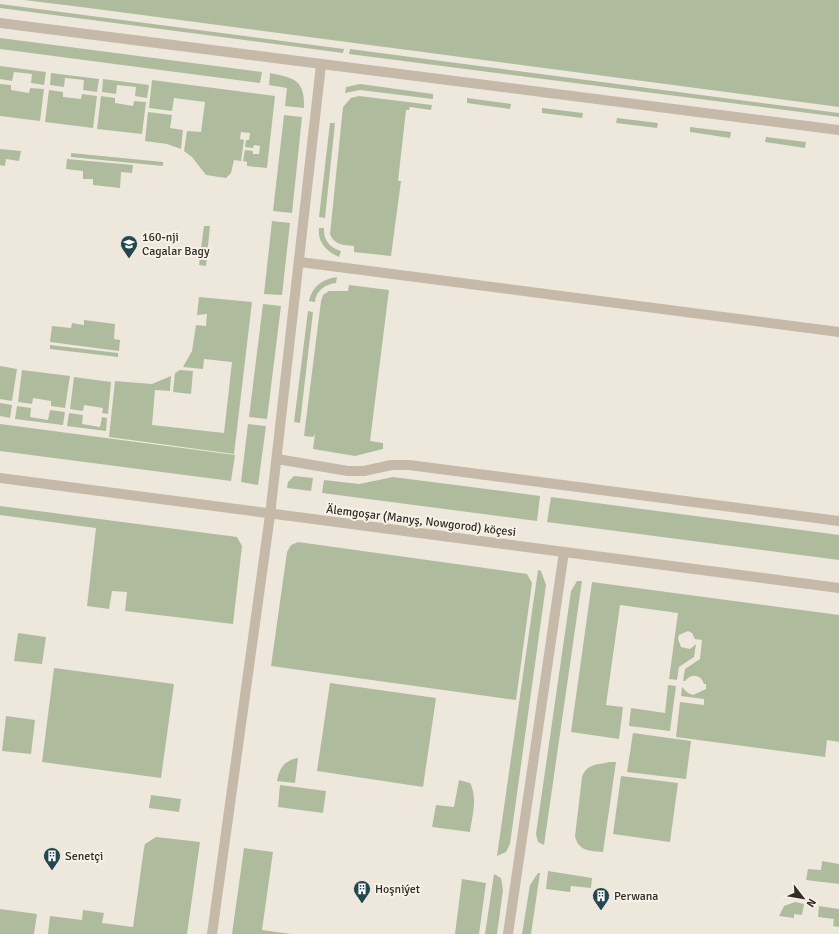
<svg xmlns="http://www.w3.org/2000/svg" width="839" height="934" viewBox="0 0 839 934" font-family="Signika,sans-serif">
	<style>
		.green { fill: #aebc9d }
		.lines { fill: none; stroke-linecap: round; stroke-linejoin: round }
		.street { stroke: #c5b9a9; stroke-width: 10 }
		.labels { text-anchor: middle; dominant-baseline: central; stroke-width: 4; stroke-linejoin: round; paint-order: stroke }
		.poi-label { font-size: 12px; fill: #332d28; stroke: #f7f1e7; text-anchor: start }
		.street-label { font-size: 12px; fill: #332d28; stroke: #f7f1e7 }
	</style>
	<rect width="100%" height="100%" fill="#eee8dc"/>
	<g class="green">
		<path d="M24,0H839V107L81,7Z"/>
		<path d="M0,4L344,49L343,53L0,8Z"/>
		<path d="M0,38L262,72L260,83L0,49Z"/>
		<path d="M350,49L839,113V117L349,54Z"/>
		<path d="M0,66L46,72L44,85L31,83L32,74L14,72L12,81L0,79Z"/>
		<path d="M51,73L99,79L97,92L83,90L84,80L65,78L64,87L50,85Z"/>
		<path d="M270,73C295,78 305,80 304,108L285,106L287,88L269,85Z"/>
		<path d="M103,79L149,85L147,98L135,96L136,87L117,85L116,94L102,92Z"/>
		<path d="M152,80L275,96L267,168L247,166V162L243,161L245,150L253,151V154H259L260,146L254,145L253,148L245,147L246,140H249L250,133L241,132L240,139L244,140L241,161L234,160L231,173L226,178L206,175L192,157L184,151L187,131L201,132L205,102L174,98L172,111L149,108Z"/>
		<path d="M0,84L11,85V90L29,93L30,88L44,89L40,121L0,116Z"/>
		<path d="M360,84L433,94V99L360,90L345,93L346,87Z"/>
		<path d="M49,90L63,92V97L81,99L82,94L97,96L93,128L45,122Z"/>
		<path d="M101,96L115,98V103L133,106L134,101L146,102L142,134L97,129Z"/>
		<path d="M359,96L432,105L431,110L410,107L409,110H406L398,181H401L391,256L354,252V246C344,245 334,245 330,234L343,107L351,98Z"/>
		<path d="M467,98L511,104L510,109L467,103Z"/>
		<path d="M542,108L583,113L582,118L542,113Z"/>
		<path d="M148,112L172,115L170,128L183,130L181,149L167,144L145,141Z"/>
		<path d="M284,115L302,117L292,213L273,211Z"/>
		<path d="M617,118L658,123L657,128L616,123Z"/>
		<path d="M330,123H335L325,218L319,217Z"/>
		<path d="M690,127L731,132L730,138L690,132Z"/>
		<path d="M766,137L806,142L805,148L765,142Z"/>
		<path d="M0,149L21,151L19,161L6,159L5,166L0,165Z"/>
		<path d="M71,153L163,162V166L71,157Z"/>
		<path d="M67,159L133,165L132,173L121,172L120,188L93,185V179H83V171L66,169Z"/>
		<path d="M272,221L290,223L282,295L264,294Z"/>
		<path d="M204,226H210L206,266L199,265Z"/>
		<path d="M319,228H324C323,240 330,248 341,251L339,257C327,252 317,242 319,228Z"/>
		<path d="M337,277L336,283C326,284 316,290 315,302L309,301C312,286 323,279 337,277Z"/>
		<path d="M349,285L389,290L370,441L383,443V449L355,456L313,449L315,434L313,437L304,436L321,301L323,295L329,291H348Z"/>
		<path d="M199,297L252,302L234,454L109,437L115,381L152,384L171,376L170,391L155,390L152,425L224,433L232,362L204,359L203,369L183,367L192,351L196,325L206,326L207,314L197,315Z"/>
		<path d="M263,304L281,306L267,419L249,417Z"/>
		<path d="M308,311L313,312L300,423L294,422Z"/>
		<path d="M84,320L115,324L114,339L120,340L119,351L50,342L52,326L71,328L72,323L84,325Z"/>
		<path d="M50,345L118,353V357L50,349Z"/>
		<path d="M0,366L17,369L12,401L0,399Z"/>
		<path d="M22,370L70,376L65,408L51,406V401L33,398L32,404L18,402Z"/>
		<path d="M180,370L193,371L191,394L173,392L175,373Z"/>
		<path d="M74,377L111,382L108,414L102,413L103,408L84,405L83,411L70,409Z"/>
		<path d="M0,403L12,405L10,418L0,416Z"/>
		<path d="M17,406L31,408L30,417L48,420L50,410L65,412L63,425L15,419Z"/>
		<path d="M69,413L83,415L82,424L100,427L102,417L107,418L106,431L67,426Z"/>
		<path d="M0,424L235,455L231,481L0,451Z"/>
		<path d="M248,424L266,426L258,485L241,482Z"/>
		<path d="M294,476L313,478L311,491L287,488L288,482Z"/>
		<path d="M393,477L540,496L537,521L322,493L324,480L359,484Z"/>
		<path d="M551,497L839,535V560L547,522Z"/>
		<path d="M0,506L237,537L242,546L233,624L125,611L127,592L112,591L109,609L87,606L96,528L0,515Z"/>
		<path d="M298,542L527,574L532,583L516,700L271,666L287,552L291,545Z"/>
		<path d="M538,570L541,571L546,585L510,844L506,852L497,856Z"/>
		<path d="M577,581H582L544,845L538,842L536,834L571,591Z"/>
		<path d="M592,582L839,615V742L827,740L825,757L676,737L680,702L704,705V699L681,696L682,687L688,693L693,695L706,689V684H704C701,674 691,673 685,681H683L685,669L700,659L702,640L695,639L692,633L688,631L679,635L678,639L681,647L690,649L696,644L694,657L679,667L677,680L669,679L678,613L620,605L606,705L623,707L619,739L571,732Z"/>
		<path d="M18,633L46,637L42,664L14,661Z"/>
		<path d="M54,668L174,684L161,778L42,762Z"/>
		<path d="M330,683L436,698L423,787L317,771Z"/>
		<path d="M668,685L676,686L670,731L629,726L631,708L665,713Z"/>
		<path d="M6,716L35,720L31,754L2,751Z"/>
		<path d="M633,733L691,741L686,779L627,772Z"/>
		<path d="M298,758L295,783L277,781C279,768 285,760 298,758Z"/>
		<path d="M610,762H616L603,852C590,851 578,851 575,836L582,777C587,763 598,765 610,762Z"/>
		<path d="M621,776L678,783L670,842L613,834Z"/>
		<path d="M459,780L470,783C478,798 472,817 470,832L432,827L436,805L454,807Z"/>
		<path d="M280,785L326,791L323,813L278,807Z"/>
		<path d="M151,795L181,799L179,812L149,808Z"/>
		<path d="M156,837L200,842L187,934H48L50,916L82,920L83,910L104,913L102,923L133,927L144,848L145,844Z"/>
		<path d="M244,848L273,852L262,930L291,934H232Z"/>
		<path d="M822,861L839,864V884L806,880L808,869L821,870Z"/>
		<path d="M548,871L592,878L591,888L571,886L570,892L546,889Z"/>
		<path d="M538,873H540L531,934H522L530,885Z"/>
		<path d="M494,874L501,878L503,890L497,934H485Z"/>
		<path d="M462,879L486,883L479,934H455Z"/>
		<path d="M795,902L804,904L802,915L794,914V918L779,916L784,906Z"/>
		<path d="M819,906L839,909V927L833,926L834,919L818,917Z"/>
		<path d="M0,909L37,914L34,934H0Z"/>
	</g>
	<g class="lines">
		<g class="street">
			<path d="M0,23L839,130"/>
			<path d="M300,262L839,332"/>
			<path d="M277,459L348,471H364L391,465H409L839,521"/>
			<path d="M0,478L839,588"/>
			<path d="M212,934L270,515L321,65"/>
			<path d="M508,934L564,552"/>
		</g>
	</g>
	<defs>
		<symbol id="school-pin" viewBox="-11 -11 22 30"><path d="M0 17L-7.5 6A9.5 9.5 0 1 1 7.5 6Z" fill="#23474f" stroke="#f7f1e7"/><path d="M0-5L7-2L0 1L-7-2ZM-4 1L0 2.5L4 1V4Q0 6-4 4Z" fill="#fff"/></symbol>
		<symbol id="building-pin" viewBox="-11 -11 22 30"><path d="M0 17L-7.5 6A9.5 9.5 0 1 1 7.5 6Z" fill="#23474f" stroke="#f7f1e7"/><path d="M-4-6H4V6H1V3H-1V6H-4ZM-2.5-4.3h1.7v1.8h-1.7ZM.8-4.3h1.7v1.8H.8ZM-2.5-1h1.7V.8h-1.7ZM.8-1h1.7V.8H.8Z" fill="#fff"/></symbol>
	</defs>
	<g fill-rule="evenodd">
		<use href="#school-pin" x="119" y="234" width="20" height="27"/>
		<use href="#building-pin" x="42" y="846" width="20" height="27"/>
		<use href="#building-pin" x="352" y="879" width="20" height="27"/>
		<use href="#building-pin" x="591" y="886" width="20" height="27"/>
	</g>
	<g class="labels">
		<g class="poi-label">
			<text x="142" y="237">160-nji<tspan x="142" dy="14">Cagalar Bagy</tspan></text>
			<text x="65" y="856">Senetçi</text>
			<text x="375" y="889">Hoşniýet</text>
			<text x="614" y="896">Perwana</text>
		</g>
		<g class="street-label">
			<text transform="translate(421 521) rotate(7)">Älemgoşar (Manyş, Nowgorod) köçesi</text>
		</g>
	</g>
	<g transform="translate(803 898) rotate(121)" stroke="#f7f1e7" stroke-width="3" paint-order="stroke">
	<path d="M0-3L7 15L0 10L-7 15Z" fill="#332d28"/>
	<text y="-6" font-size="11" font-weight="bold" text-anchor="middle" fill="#332d28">N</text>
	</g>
</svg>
